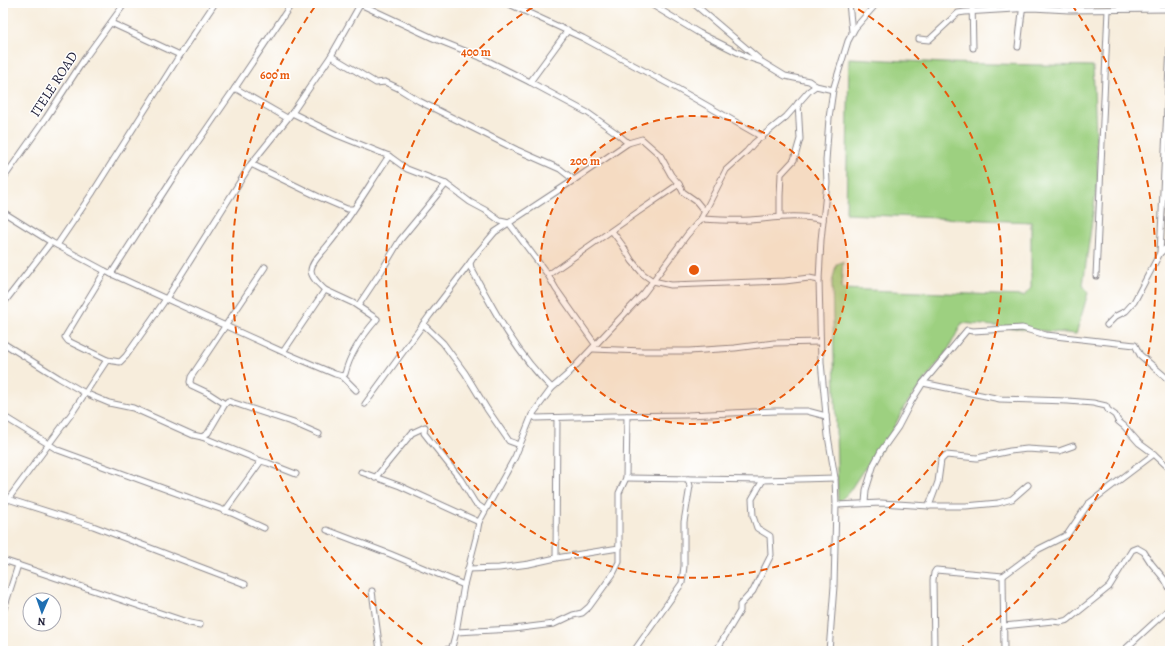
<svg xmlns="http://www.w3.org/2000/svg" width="1173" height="654" viewBox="0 0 1173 654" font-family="Alegreya,serif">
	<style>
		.green { fill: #9dd080; stroke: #60795e }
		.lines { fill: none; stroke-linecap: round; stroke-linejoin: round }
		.street-casing { stroke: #8c888c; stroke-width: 7 }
		.street { stroke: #fff; stroke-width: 5 }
		.ring { fill: none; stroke: #e8590c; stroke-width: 2; stroke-dasharray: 7 5 }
		.labels { text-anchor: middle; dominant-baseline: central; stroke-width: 3; stroke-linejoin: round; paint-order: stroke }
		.street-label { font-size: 14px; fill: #22223b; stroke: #fff }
		.centre { fill: #e8590c; stroke: #fff; stroke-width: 2 }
		.ring-label { font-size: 12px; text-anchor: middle; font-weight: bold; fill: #e8590c; stroke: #fff; stroke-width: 3; stroke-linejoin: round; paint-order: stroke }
	</style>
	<rect width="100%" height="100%" fill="#fff"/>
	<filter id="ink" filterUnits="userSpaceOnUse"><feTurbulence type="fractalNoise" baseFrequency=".025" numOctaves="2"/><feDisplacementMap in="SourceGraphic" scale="8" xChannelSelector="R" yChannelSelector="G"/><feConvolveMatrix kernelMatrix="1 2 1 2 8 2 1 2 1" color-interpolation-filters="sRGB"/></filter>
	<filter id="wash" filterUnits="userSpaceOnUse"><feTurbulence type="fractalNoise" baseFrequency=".012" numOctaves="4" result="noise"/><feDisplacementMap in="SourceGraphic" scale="16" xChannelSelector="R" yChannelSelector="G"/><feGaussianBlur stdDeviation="0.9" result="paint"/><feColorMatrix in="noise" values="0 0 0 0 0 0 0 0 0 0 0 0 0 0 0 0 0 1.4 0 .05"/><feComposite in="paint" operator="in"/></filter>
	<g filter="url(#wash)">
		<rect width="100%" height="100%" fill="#f7eddc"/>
		<path class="green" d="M849,58L944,63L1093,66L1098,178L1083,285L1088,293L1076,334L962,323L948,350L904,407L887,442L862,472L849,492L838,503L832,283L836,265L843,261L841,289L1024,296L1031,288V222L846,214Z"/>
	</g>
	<g filter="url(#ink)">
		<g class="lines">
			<defs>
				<g id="street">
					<path d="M507,3L583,38L676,88L762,137"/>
					<path d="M649,3L699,33L747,57L762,62L785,76L809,81L816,86"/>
					<path d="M693,3L760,60"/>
					<path d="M849,3L852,32"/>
					<path d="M972,3L973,48"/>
					<path d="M360,4L433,38L480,57L530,82L588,113L615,132L628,143L642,139L660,155L671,175L679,184L683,192L696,201L705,212"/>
					<path d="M111,23L180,55"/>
					<path d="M919,39L929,40L958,13L965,12L1032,8L1069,10L1170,9"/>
					<path d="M1018,47L1023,3"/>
					<path d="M331,56L376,83L385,82L398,88L419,101L517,150L560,169L574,180"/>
					<path d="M530,82L568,30"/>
					<path d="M235,88L287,118"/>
					<path d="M292,113L337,135L389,156L407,169L446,184L470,202L485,210L500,221L509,223L548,275L556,289L595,344"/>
					<path d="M251,164L319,197L347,209H353"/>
					<path d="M3,179L46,118L85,58L125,3"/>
					<path d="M3,212L51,242L105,271L283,352L335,374L342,376L345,374C350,353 363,335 377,319L353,303L325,290L283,352"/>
					<path d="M780,216V196L781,174L794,160L800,139L798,103"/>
					<path d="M701,219C717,220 734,221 750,220C776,218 797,214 823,220"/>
					<path d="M612,231L623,246L632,261L643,274L653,281L671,285L785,281L809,278L819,280"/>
					<path d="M57,245L93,192L176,61L215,3"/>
					<path d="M1160,253L1170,245"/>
					<path d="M105,271L65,337L68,341L107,360L120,362L126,356L166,299L251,164L292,113L331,56L361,3"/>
					<path d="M111,274L172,179L235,88L292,3"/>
					<path d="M548,275L638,212L679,184"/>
					<path d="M1096,276L1108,10"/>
					<path d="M325,290C320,285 311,278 311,270C312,261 323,252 328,245C351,217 369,185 389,156"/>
					<path d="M3,304L51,242"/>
					<path d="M358,306L382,270L400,240L446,184"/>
					<path d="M423,324L443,343L465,373L487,409L509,441L520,445"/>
					<path d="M1107,325L1116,316L1126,311L1134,302L1160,253L1170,46"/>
					<path d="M3,343L59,378L85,393L109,403L133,408L193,435L202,437L208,433L225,404L228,401L294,423L319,434"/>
					<path d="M593,349L643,351H689L735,348L774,343L820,342"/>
					<path d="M342,376L356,390"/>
					<path d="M923,383L1000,399L1068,401L1093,403L1106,406L1108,410L1115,415L1118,421L1124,426L1139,443L1154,454L1170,469"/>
					<path d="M552,388C517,355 493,309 471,268L470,263L473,258L495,232L574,180L628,143"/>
					<path d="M225,404L208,393L191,385L190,382L191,377L265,267"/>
					<path d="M365,404L430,315L470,263"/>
					<path d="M532,415L536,418L612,416L688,415L776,411H807L826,416"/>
					<path d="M3,416L58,450L234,514L264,528"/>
					<path d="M202,437L261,461"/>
					<path d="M361,472L400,486L479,522"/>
					<path d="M375,478L412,433L425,427L424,433L461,480L475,503L485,510"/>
					<path d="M626,478L763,480L835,478"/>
					<path d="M8,499L93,526L245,584"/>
					<path d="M865,503L866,490L874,464L881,451L898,427L911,402L923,383L967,330L973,331L1022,328L1046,335L1135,345L1140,355L1170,381"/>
					<path d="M836,505L881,503L929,506H966L998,503L1012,499L1028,485"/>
					<path d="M3,506L72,413L107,360"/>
					<path d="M929,506L938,482L941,460L946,455L977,458L1010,451L1027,449L1059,451L1073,446"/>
					<path d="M225,511L261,461L268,463L296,474"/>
					<path d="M327,530L390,554L464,585"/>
					<path d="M556,558L557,418"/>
					<path d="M3,560L190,623L200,625"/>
					<path d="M468,569L499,568L529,564L556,558L619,548V493L626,478L627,416"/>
					<path d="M1003,576L1004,651"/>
					<path d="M372,591L380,651"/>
					<path d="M3,612L18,565"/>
					<path d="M1004,626L1053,621L1060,622L1068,620L1074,615L1109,587L1132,550L1137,548L1144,552L1151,563L1165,580L1170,589"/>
					<path d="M456,632L513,629L554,624L573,615L582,613L589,607L613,574L619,562V545"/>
					<path d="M428,651L452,649"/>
					<path d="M451,651L456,632L464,585L476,538L479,522L515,457L532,415L552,388L567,375L644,293L687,235L701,219L726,170L747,151L754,143L786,117L809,91L816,86L833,90"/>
					<path d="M634,651L682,583L684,566V522L690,486L688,479"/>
					<path d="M716,651L740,611V605L753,591L771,555L770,536L757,528L753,516L752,499L763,480"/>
					<path d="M829,651L834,586L836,505L835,478L828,436L821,362L819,280L821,240L827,183L826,161L829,118L833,90L848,41L855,28L877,3"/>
					<path d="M934,651L933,580L934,573L936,570L1003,576L1039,549L1067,535L1088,504L1154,454"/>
					<path d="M1123,651L1170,608"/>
				</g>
			</defs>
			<use href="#street" class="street-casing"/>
			<use href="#street" class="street"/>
		</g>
	</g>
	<circle cx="694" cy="270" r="154" fill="#e8590c" fill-opacity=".12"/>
	<g class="ring">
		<circle cx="694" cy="270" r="154"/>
		<path d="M848 3A308 308 0 1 1 540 3"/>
		<path d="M432 651A462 462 0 0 1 316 5M1072 5A462 462 0 0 1 956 651"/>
	</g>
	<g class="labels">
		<g class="street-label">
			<text transform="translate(54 84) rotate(-57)">ITELE ROAD</text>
		</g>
	</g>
	<circle cx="694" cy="270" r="6" class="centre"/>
	<g class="ring-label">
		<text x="476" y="56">400 m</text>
		<text x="275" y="79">600 m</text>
		<text x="585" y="165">200 m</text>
	</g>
	<rect width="1173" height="654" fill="none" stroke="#fff" stroke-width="16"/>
	<g transform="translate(42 612) rotate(182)"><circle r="19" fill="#ffffff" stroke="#a7a7b1"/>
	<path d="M0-3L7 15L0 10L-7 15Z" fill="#1f6fb2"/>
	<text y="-6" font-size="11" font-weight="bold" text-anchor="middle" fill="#22223b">N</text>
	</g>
</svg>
